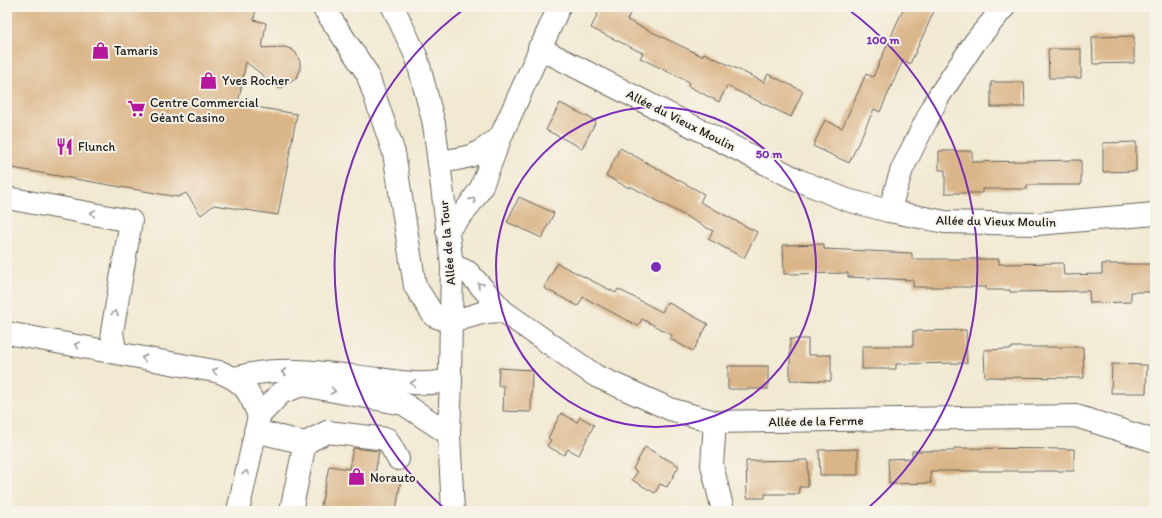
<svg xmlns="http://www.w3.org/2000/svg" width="1162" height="518" viewBox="0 0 1162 518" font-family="Itim,sans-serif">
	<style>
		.building { fill: #dab588 }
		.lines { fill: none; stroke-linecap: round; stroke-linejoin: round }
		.minor-casing { stroke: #67645c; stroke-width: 24 }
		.minor { stroke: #fff; stroke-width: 22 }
		.oneway { stroke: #999 }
		.ring { fill: none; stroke: #7b2cbf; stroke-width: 2 }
		.labels { text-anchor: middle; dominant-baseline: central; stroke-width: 4; stroke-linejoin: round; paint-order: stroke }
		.poi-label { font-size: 13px; fill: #1c1c1c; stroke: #f7f3e8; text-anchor: start }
		.street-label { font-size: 13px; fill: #1c1c1c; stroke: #f7f3e8 }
		.centre { fill: #7b2cbf; stroke: #f7f3e8; stroke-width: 2 }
		.ring-label { font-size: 12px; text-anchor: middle; font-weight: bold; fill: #7b2cbf; stroke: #f7f3e8; stroke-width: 4; stroke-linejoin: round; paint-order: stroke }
	</style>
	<rect width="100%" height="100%" fill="#f7f3e8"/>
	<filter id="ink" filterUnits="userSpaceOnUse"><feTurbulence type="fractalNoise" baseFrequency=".025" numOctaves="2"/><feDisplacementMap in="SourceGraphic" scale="8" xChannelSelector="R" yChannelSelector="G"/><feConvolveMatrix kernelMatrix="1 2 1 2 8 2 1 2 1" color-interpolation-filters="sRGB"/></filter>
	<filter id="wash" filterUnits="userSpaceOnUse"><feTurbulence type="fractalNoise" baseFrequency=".012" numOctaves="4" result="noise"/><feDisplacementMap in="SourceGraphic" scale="16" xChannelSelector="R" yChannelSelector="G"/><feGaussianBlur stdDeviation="0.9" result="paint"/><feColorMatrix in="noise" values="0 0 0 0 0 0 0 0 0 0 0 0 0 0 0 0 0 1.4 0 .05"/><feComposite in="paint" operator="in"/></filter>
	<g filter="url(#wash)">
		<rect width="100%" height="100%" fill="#f1e9d2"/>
		<g id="blocks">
			<g class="building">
				<path d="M7,7H256L254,20L266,23L262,48L285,47L291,49L296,53L300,62V70L297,77L280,89L246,62L238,104L297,114L278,215L214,205L201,215L186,193L178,197L7,167Z"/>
				<path d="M601,7H633L627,20L702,56L704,53L764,82L768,74L803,91L791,117L727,86L719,102L688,86L689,82L640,58L643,53L591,28Z"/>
				<path d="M904,7H936L910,64L903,60L880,112L874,109L849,163L813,146L825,120L842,128L866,74L873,77Z"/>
				<path d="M1134,36V63L1093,64L1092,37Z"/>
				<path d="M1048,49H1081V78H1049Z"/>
				<path d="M991,82H1024L1025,107H991Z"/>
				<path d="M560,103L596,121L582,148L546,130Z"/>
				<path d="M1136,142V171L1103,172V143Z"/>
				<path d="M620,148L704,194L700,202L757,232L744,258L708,239L713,231L630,186L629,188L606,176Z"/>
				<path d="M939,151H972V162L1081,160V185H1027V189H982V193H945V170H939Z"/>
				<path d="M519,197L554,213L542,238L507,222Z"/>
				<path d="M824,244V249L912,253V259H999V264L1063,263L1064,275L1102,274V264H1155V292H1131V302L1090,303L1089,291L1010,292V290H986V287H913V280L848,277V273L784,274L783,245Z"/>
				<path d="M557,263L616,293L618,289L662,312L667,302L708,324L693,351L670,339L672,335L642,319L638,326L583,297L578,306L544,288Z"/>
				<path d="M966,330L967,363L896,364V369H862V346H913V331Z"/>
				<path d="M790,339H808V355H831V381L790,380Z"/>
				<path d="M1012,347H1083L1084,378L985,377L984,350L1012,349Z"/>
				<path d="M1112,364L1147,365L1146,393H1111Z"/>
				<rect x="728" y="366" width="40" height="23"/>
				<path d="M499,368L532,370L531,412L503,411L504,386H498Z"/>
				<path d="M561,413L577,422L580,417L594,425L579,455L568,449L564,455L547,446L551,440L548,438Z"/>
				<path d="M645,447L679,466L667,487L660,484L655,493L632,480L637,472L633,469Z"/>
				<path d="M353,448L379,451L375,474L401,479L396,511H320L329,466L349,469Z"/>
				<path d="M954,448L1074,449V471H930L931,483L889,484L888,459L912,458V451H954Z"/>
				<path d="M858,449V475H820L819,450Z"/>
				<path d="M808,460V487H799V494H765V498H747L746,461Z"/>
			</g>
		</g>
	</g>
	<g filter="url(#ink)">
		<use href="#blocks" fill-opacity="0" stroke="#67645c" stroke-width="1"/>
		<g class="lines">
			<defs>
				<g id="minor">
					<path d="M323,7L367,73L394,153L415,286L434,316L451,322L485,312L503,311"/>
					<path d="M393,7L417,58L434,124L452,265L450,372L451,379L449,434L453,511"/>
					<path d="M539,48L798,180L847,200L889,211L945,222L1037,224L1155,214"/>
					<path d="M439,162C471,157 476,157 501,136"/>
					<path d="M7,198L131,221L112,332L115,351"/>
					<path d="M889,211L902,169L937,99L975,42L1004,7"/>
					<path d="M447,230L466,210L481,188L501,136L559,7"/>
					<path d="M452,265L468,272L503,311L596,376L670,409L715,422L1076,416L1155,441"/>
					<path d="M7,333L220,372C245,382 249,391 259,416"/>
					<path d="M235,378C280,364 333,374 378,379C403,382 427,387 451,379"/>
					<path d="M715,422L712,465L723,511"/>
					<path d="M255,431L305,443L291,511"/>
					<path d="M305,443L327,432L387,439L398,459"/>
					<path d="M238,511L259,416L281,393L302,385L404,404L449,434"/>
				</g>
			</defs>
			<use href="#minor" class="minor-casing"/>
			<use href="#minor" class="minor"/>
		</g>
		<defs><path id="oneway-chevron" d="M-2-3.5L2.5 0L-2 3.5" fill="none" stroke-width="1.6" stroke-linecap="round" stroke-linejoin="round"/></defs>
		<g class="oneway">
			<use href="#oneway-chevron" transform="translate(473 200) rotate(-55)"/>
			<use href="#oneway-chevron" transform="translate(93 213) rotate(-170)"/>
			<use href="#oneway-chevron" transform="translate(480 285) rotate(-133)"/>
			<use href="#oneway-chevron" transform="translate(115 313) rotate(-80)"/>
			<use href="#oneway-chevron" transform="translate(77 345) rotate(-170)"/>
			<use href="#oneway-chevron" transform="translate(144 358) rotate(-168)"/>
			<use href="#oneway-chevron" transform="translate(215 371) rotate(-169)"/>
			<use href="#oneway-chevron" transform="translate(284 372) rotate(-180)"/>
			<use href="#oneway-chevron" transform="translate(413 383) rotate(-174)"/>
			<use href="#oneway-chevron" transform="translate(333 391) rotate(11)"/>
			<use href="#oneway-chevron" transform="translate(246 473) rotate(-78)"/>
		</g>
	</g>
	<g class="ring">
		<circle cx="656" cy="267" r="160"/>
		<path d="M445 509A321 321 0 0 1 467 7M845 7A321 321 0 0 1 867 509"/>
	</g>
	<defs>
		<symbol id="shop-bare" viewBox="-9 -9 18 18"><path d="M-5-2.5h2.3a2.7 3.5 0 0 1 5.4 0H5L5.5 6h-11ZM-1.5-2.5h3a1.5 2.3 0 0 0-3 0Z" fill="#b5179e" stroke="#f7f3e8" stroke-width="2.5" paint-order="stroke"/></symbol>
		<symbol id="supermarket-bare" viewBox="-9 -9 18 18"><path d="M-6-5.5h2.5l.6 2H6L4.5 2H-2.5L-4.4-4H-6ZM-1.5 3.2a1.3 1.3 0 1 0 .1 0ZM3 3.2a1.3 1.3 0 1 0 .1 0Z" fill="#b5179e" stroke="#f7f3e8" stroke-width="2.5" paint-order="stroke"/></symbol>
		<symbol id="restaurant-bare" viewBox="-9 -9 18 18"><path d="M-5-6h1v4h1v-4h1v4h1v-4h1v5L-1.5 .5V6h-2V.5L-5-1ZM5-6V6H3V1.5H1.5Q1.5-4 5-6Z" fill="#b5179e" stroke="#f7f3e8" stroke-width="2.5" paint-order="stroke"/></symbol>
	</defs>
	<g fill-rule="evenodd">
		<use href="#shop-bare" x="88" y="38" width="25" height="25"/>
		<use href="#shop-bare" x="196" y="68" width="25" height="25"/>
		<use href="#supermarket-bare" x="124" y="96" width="25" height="25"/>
		<use href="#restaurant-bare" x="52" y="134" width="25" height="25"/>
		<use href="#shop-bare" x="344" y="464" width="25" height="25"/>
	</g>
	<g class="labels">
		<g class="poi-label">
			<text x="114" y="50">Tamaris</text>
			<text x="222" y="80">Yves Rocher</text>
			<text x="150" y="102">Centre Commercial<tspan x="150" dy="15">Géant Casino</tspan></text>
			<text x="78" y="146">Flunch</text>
			<text x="370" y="477">Norauto</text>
		</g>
		<g class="street-label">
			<text transform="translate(681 120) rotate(27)">Allée du Vieux Moulin</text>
			<text transform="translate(996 221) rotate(1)">Allée du Vieux Moulin</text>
			<text transform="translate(447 243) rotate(-95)">Allée de la Tour</text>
			<text transform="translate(816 421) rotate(-1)">Allée de la Ferme</text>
		</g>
	</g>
	<circle cx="656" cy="267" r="6" class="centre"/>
	<g class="ring-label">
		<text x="883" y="44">100 m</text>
		<text x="769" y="158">50 m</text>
	</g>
	<rect width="1162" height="518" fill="none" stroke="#f7f3e8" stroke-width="24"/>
</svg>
